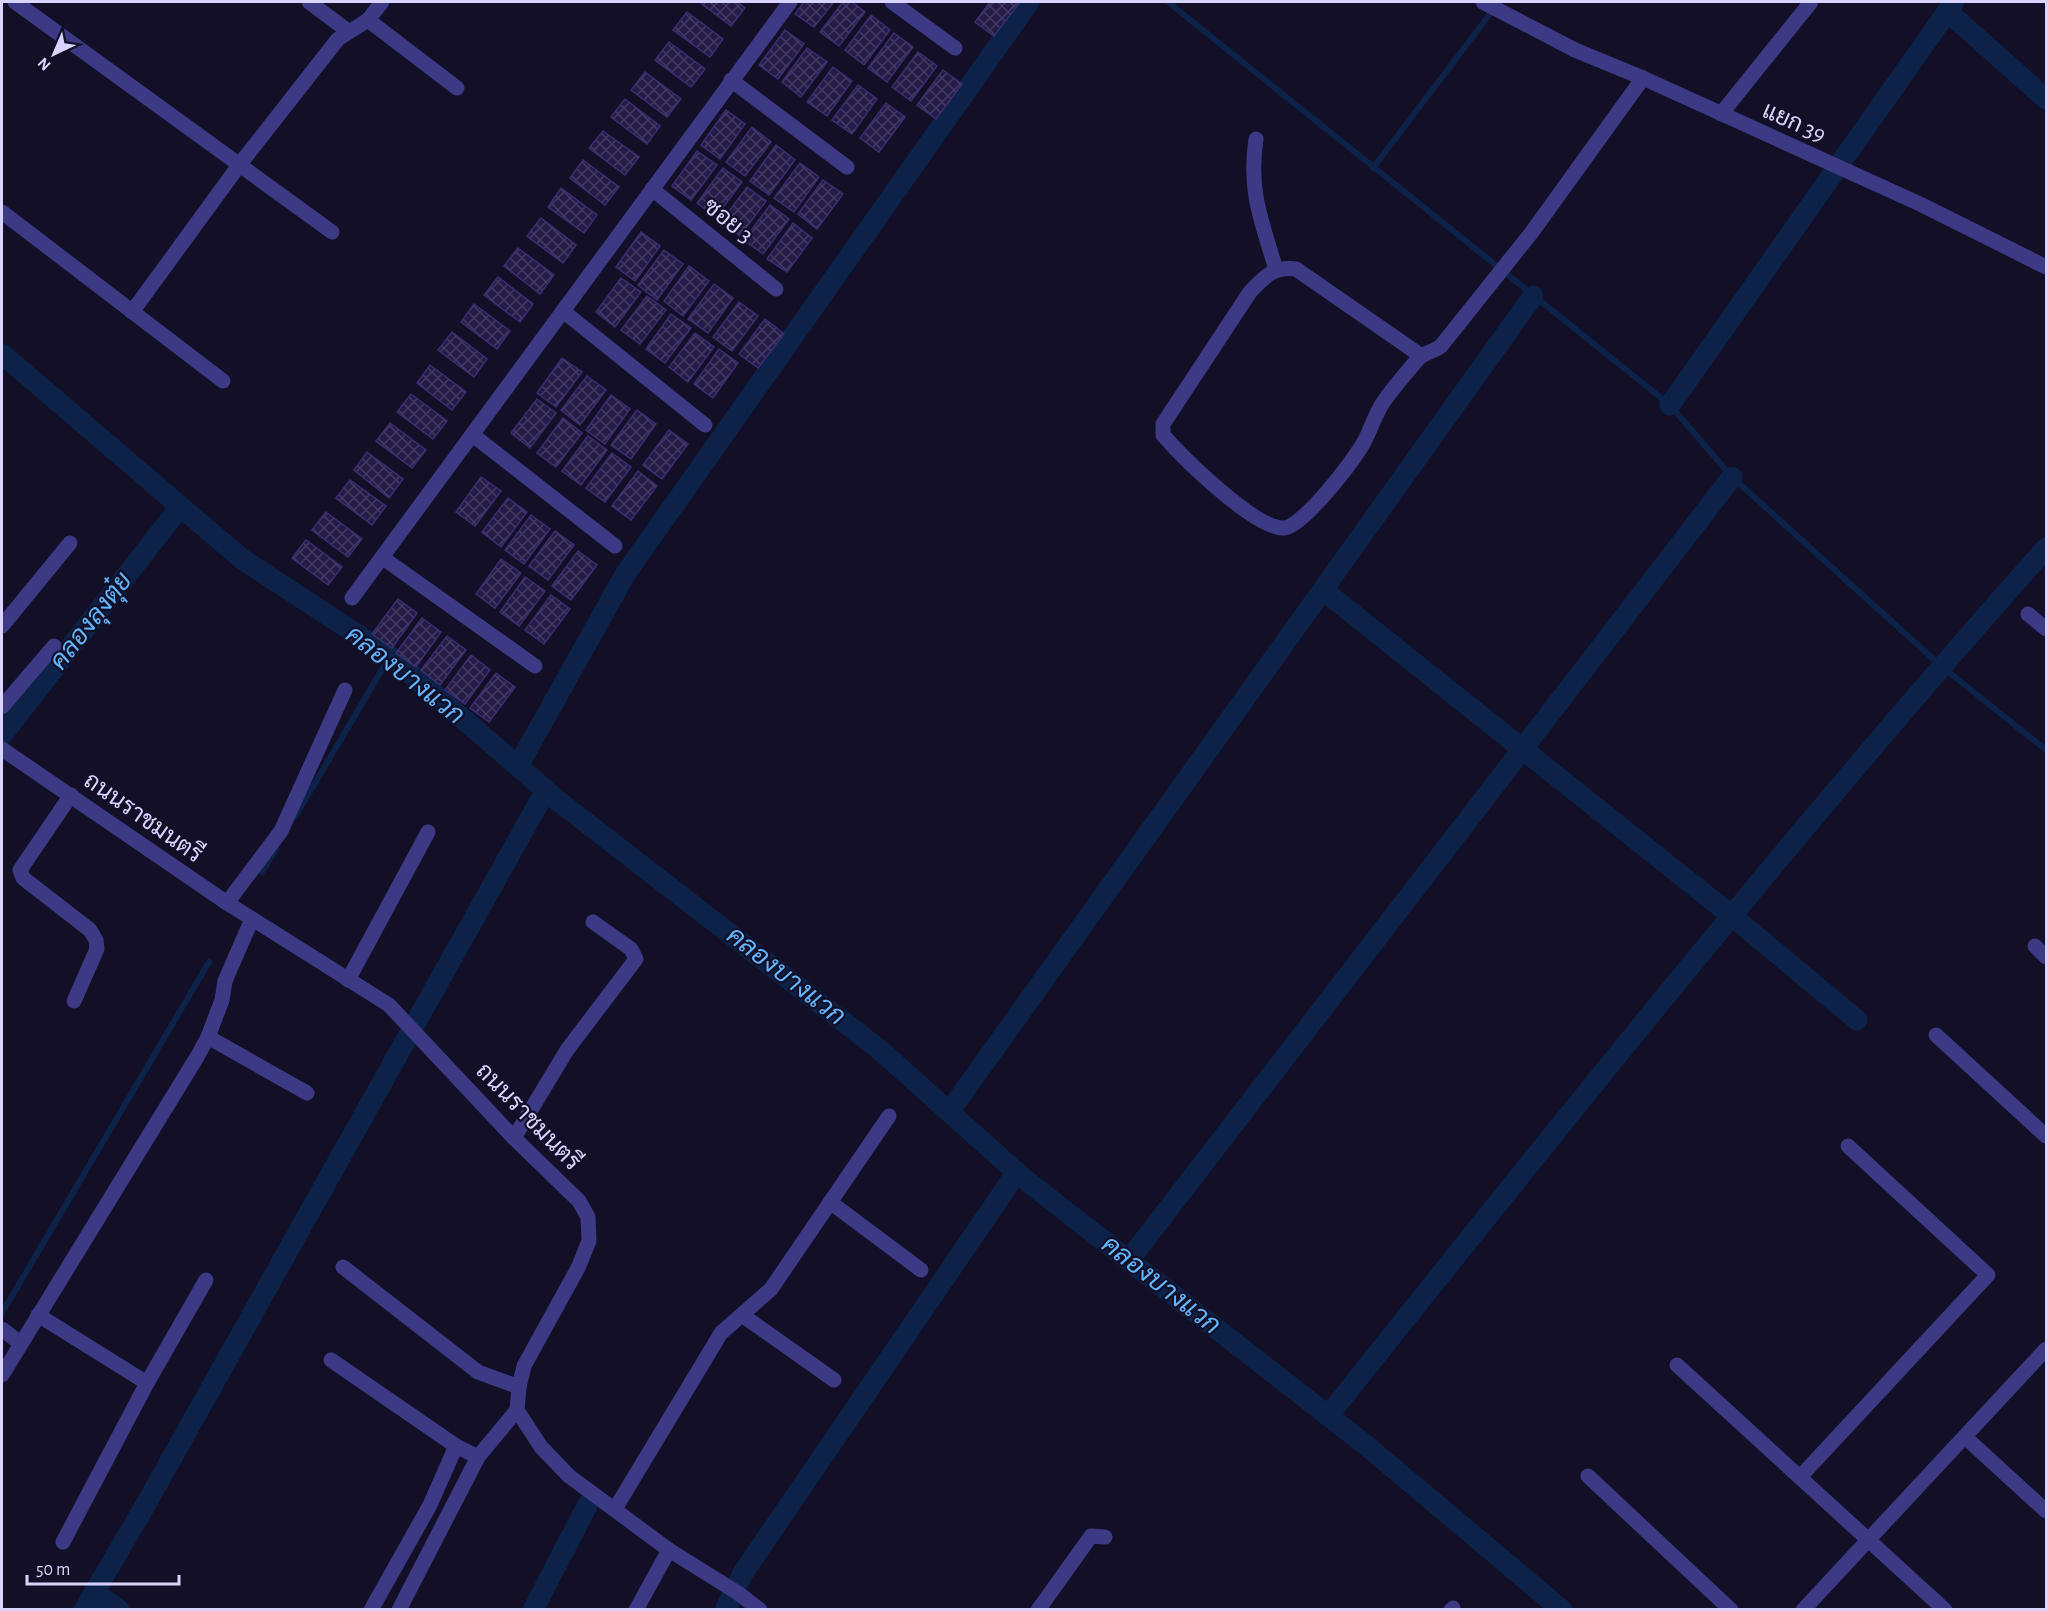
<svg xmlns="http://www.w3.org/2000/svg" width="2048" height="1611" viewBox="0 0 2048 1611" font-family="'Alegreya Sans',Sarabun,sans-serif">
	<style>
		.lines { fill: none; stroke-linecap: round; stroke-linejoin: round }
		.stream { stroke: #0c2248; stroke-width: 6 }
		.canal { stroke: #0c2248; stroke-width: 21 }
		.building { fill: url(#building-cross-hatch); stroke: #3b2d73; stroke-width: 1.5 }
		.minor { stroke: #3d3a85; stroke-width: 15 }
		.labels { text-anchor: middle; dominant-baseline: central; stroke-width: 4.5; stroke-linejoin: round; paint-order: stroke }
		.street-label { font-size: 24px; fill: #d9d4ff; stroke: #130f26 }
		.water-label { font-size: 26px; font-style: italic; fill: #62b6ff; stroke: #130f26 }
	</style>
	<defs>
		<pattern id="building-cross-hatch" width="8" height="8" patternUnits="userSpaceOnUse" patternTransform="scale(1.5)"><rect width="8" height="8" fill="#241b47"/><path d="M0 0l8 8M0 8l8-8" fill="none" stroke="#433b63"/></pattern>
	</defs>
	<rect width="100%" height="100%" fill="#130f26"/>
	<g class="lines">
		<g class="stream">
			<path d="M1168,2L1670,405L1732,477L1941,666L2046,750"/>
			<path d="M1373,168L1499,2"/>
			<path d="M295,817L390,656"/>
			<path d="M262,872L276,849"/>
			<path d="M2,1313L209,962"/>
		</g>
		<g class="canal">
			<path d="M1947,11L2046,99"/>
			<path d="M2,354L242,559L390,656L557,800L880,1050L1023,1178L1367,1446L1562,1610"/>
			<path d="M1670,405L1954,2"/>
			<path d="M1323,590L1732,916L1857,1020"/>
			<path d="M2,735L180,507"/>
			<path d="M518,766L626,573L1029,2"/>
			<path d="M949,1112L1533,296"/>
			<path d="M1129,1260L1732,477"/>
			<path d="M1328,1416C1562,1122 1797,828 2046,548"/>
			<path d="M94,1592L119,1610"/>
			<path d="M84,1610L146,1504L546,790"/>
			<path d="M533,1610L588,1504"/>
			<path d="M725,1610L743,1573L1017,1172"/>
		</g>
	</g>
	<g class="building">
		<path d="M699,2H737L745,8L731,26Z"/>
		<path d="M804,2H834L814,27L795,14Z"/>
		<path d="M843,2H852L865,12L839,46L820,32Z"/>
		<path d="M990,2H1020L994,36L975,22Z"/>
		<path d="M687,12L723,39L710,57L673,30Z"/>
		<path d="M871,15L890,30L864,65L845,50Z"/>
		<path d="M785,30L804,44L778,79L759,65Z"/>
		<path d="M894,33L913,47L887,82L868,68Z"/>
		<path d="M669,42L705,69L691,87L655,60Z"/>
		<path d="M807,48L827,62L801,97L782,82Z"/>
		<path d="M918,52L937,66L911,101L892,87Z"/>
		<path d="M833,67L852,81L827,116L807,102Z"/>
		<path d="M943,70L962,84L936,119L917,105Z"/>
		<path d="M645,72L681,99L667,117L631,90Z"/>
		<path d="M858,85L877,99L852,134L832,120Z"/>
		<path d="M625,99L660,126L647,144L611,117Z"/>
		<path d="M886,103L905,117L879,152L860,138Z"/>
		<path d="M726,110L745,124L720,159L701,145Z"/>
		<path d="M752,127L771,142L745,176L726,162Z"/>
		<path d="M603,131L639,157L625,175L589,148Z"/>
		<path d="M776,145L795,160L769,195L750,181Z"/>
		<path d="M697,151L717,165L691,200L672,186Z"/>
		<path d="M583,160L619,187L605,205L570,178Z"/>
		<path d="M800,163L819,177L794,212L774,198Z"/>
		<path d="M723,168L742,182L716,217L697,203Z"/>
		<path d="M823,180L843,194L817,229L798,214Z"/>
		<path d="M747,187L766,201L740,236L721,222Z"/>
		<path d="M561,188L597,215L584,233L548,207Z"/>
		<path d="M770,205L789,219L763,254L744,240Z"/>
		<path d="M541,218L576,245L563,263L527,236Z"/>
		<path d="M793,223L812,238L787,272L767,259Z"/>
		<path d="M641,232L660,246L635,281L616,267Z"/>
		<path d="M518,248L554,275L540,294L504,266Z"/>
		<path d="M664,250L683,264L657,300L638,285Z"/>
		<path d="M689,266L709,281L683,316L664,301Z"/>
		<path d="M498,277L533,304L520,322L484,295Z"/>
		<path d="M621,278L641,292L615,327L596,312Z"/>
		<path d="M714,284L733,298L708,333L688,319Z"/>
		<path d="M647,296L666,310L640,344L621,330Z"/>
		<path d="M739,302L758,316L732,351L713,337Z"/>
		<path d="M474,304L510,331L497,349L461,322Z"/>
		<path d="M671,314L691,328L665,363L646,349Z"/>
		<path d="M765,319L784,334L758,368L739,354Z"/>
		<path d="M452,332L487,359L474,377L438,350Z"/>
		<path d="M695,333L714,347L688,382L669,367Z"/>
		<path d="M719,349L738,363L713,398L694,384Z"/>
		<path d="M562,358L582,372L556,407L537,393Z"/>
		<path d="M430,365L466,392L452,410L417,383Z"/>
		<path d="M587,376L606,390L580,425L561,410Z"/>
		<path d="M411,394L447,421L433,439L397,412Z"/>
		<path d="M611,395L630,409L605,444L586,430Z"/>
		<path d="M537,399L556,413L530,448L511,433Z"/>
		<path d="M637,410L656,424L631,459L611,445Z"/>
		<path d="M563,418L582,433L556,467L537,453Z"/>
		<path d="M390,423L426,450L412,468L376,441Z"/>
		<path d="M669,430L688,444L662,479L643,465Z"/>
		<path d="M588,436L607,450L581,485L562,471Z"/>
		<path d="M367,452L403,479L389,498L354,470Z"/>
		<path d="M612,453L631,467L605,502L586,488Z"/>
		<path d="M638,471L657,486L631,520L612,506Z"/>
		<path d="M481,477L501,491L475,526L456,512Z"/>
		<path d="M350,480L386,506L372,525L336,498Z"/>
		<path d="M508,498L527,512L501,547L482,532Z"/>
		<path d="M326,512L362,539L348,557L312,530Z"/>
		<path d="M531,515L550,529L524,564L505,550Z"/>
		<path d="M555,531L574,545L548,580L529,566Z"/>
		<path d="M306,540L342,567L328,585L292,558Z"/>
		<path d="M578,551L597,565L571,600L552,586Z"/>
		<path d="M501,559L521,573L495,608L476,594Z"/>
		<path d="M525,577L545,591L519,626L500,612Z"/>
		<path d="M551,595L570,609L544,644L525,630Z"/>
		<path d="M398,599L417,613L392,648L372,634Z"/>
		<path d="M422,618L441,632L416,667L396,653Z"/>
		<path d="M447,636L466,650L440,685L421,670Z"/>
		<path d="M471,655L490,670L465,704L445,690Z"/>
		<path d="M496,673L515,687L489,722L470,708Z"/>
	</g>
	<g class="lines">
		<g class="minor">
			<path d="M15,2L332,232"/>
			<path d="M309,2L348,31"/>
			<path d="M892,2L955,48"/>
			<path d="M1483,2L1575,50L1643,78L1920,204L2046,267"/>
			<path d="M368,20L457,88"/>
			<path d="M731,80L847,167"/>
			<path d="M1721,114L1811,2"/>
			<path d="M1256,139C1248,192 1262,221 1276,270"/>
			<path d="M652,189L776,289"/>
			<path d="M2,212L223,381"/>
			<path d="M563,311L705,425"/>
			<path d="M132,312L240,164L338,39L368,20L382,2"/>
			<path d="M1420,355L1296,269C1274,266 1264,277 1250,292L1163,424V435C1183,458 1255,529 1284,528C1303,527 1354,460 1364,442C1371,429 1375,414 1384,401C1394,387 1406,373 1418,359C1424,352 1434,352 1441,346L1532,232L1643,78"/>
			<path d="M474,436L615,546"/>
			<path d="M383,558L535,666"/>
			<path d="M352,598L790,2"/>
			<path d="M2028,614L2046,629"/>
			<path d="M2,626L70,543"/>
			<path d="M2,707L54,646"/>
			<path d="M2,749L227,903L389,1005L514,1138L579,1201L588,1217L589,1241L578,1268L524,1366L519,1387L517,1410L541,1447L569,1476L669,1550L738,1593L760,1610"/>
			<path d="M71,795L20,870L23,878L90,930L96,940L97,949L74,1001"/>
			<path d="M227,903L281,831L345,690"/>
			<path d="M2035,946L2046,957"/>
			<path d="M348,980L428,832"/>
			<path d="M1936,1035L2046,1136"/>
			<path d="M208,1037L307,1093"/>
			<path d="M514,1138L567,1050L636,959L631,949L593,922"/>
			<path d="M830,1202L921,1270"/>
			<path d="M343,1267L478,1372L519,1387"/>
			<path d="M38,1315L147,1383"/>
			<path d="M742,1315L834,1380"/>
			<path d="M2,1329L20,1343"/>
			<path d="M331,1360L456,1446L478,1457"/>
			<path d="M1677,1365L1945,1610"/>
			<path d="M2,1375L197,1057L208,1037L222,1000L225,981L252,919"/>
			<path d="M1965,1437L2046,1511"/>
			<path d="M1588,1476L1731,1610"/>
			<path d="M1800,1477L1988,1275L1848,1146"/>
			<path d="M615,1509L721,1333L771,1289L889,1116"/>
			<path d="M63,1542L147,1383L206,1280"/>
			<path d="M371,1610L430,1505L456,1446"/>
			<path d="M399,1610L478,1457L517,1410"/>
			<path d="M636,1610L669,1550"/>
			<path d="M1038,1610L1091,1536L1105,1537"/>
			<path d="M1451,1610L1453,1608"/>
			<path d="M1803,1610L2046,1349"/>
		</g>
	</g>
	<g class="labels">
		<g class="street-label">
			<text transform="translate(1794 123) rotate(24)">แยก 39</text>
			<text transform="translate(728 221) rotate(39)">ซอย 3</text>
			<text transform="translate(143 818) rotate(35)">ถนนราชมนตรี</text>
			<text transform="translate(528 1117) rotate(46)">ถนนราชมนตรี</text>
		</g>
		<g class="water-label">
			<text transform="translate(91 621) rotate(-52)">คลองลุงตุ๋ย</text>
			<text transform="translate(405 675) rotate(38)">คลองบางแวก</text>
			<text transform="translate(786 976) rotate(38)">คลองบางแวก</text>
			<text transform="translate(1161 1285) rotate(38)">คลองบางแวก</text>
		</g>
	</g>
	<rect width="2048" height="1611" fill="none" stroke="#d9d4ff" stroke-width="6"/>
	<g transform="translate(54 54) rotate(224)" stroke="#130f26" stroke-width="4.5" paint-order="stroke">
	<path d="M0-4.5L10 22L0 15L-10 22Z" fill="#d9d4ff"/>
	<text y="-9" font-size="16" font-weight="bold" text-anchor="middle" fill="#d9d4ff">N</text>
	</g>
	<path d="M27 1575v9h152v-9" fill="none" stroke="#d9d4ff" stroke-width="3"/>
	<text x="36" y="1575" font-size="18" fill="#d9d4ff" stroke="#130f26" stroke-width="4.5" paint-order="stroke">50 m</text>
</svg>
